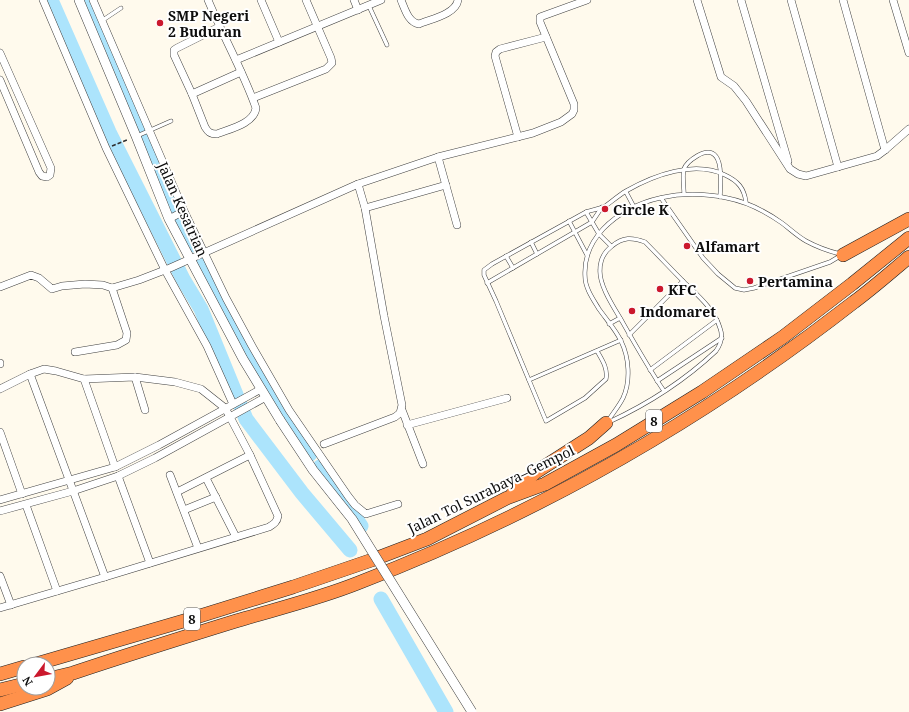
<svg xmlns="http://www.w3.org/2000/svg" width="909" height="712" viewBox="0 0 909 712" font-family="'Noto Serif',serif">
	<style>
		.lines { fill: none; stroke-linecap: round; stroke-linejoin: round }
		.river { stroke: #ace4fc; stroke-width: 15 }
		.service-casing { stroke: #404040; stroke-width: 4.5 }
		.minor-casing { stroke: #404040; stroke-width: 8 }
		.tertiary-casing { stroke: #404040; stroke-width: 10 }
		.motorway-casing { stroke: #1e1e1e; stroke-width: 14 }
		.path { stroke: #2f2f2f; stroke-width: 1.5; stroke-dasharray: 4 2; stroke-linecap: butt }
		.service { stroke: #fff; stroke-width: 3.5 }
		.minor { stroke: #fff; stroke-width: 7 }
		.tertiary { stroke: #fff; stroke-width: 9 }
		.motorway { stroke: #ff914b; stroke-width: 13 }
		.tertiary-bridge-casing { stroke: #404040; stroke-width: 10; stroke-linecap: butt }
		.tertiary-bridge { stroke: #fff; stroke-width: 9 }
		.poi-dot { fill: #cb182d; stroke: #fff; stroke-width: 1.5 }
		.labels { text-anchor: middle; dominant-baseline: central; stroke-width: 4; stroke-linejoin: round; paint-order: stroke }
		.shield { fill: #fff; stroke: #565656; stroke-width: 1 }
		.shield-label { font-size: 13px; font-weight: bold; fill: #0d0d0d }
		.poi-label { font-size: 14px; font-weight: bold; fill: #0d0d0d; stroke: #fff; text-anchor: start }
		.street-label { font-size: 14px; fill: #0d0d0d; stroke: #fff }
	</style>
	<rect width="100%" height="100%" fill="#fffaed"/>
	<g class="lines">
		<g class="river">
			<path d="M51,0L109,132L183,279L201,309L246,419L302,493L350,550"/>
			<path d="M86,0L193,245"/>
			<path d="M203,264L224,306L270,389L310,454"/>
			<path d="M320,467L361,526"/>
			<path d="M381,599L446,712"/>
		</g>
		<defs>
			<g id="service">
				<path d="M369,6L387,45"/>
				<path d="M103,20L121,8"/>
				<path d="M137,136L171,121"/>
				<path d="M626,192L634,207"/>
				<path d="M684,194C684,186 682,176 684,169C686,163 692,159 697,156C725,140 721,181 720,197"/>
				<path d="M661,198L703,258L718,274L735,288L744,290L754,288L830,262L840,256"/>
				<path d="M586,212L599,234L611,246"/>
				<path d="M569,221L587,255"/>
				<path d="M531,242L537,254"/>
				<path d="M506,256L513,268"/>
				<path d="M487,283L592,222L602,207"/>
				<path d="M609,324L620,318"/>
				<path d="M629,335L683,281"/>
				<path d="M597,351C602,360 608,368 606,379L585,398L546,421L496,301L484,275V270L492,264L586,212C592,210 598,209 604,207C611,202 618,196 626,191C654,175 694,160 725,175C738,181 744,188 746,202"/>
				<path d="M650,370L717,320"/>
				<path d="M529,380L621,340"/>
				<path d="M657,381L722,338"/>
				<path d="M608,421C613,413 619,406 623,398C631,381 629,357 621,341C616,330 606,319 599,309C593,299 585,288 585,276C584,258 591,242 603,229C635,196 684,189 727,198C748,202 765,211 782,223C790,229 797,236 806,241C817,247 828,251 840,254"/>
				<path d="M609,422C648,404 685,380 716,351C721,344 723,336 720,328C714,308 696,294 682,280C670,268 658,255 645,242C632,237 623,237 612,246C604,252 600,260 600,270C599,286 615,309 623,323C636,346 649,369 664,391"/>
			</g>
			<g id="minor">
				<path d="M43,0L106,148L165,270L207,346L233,404"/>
				<path d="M93,0L184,211L226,298L252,346L289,410L348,496L355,505L366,514L398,504"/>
				<path d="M208,0C223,36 243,71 256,108C254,124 229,129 217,134C210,134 208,132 205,127L192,94L174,55V50L177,48L219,27"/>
				<path d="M261,0L279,42"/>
				<path d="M354,0L358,10"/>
				<path d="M401,0C405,9 408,22 419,24C431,19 456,14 458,0"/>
				<path d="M697,0L721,77L734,86L746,101L790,169L798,174L806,176L877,156L885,150L909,129"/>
				<path d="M741,0L788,161"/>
				<path d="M791,0L838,167"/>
				<path d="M843,0L885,150"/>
				<path d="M893,0L909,53"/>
				<path d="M0,53L51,168L50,175L47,177L42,176L39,172L0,80"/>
				<path d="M236,60L381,0"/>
				<path d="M192,94L241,72"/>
				<path d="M253,98L326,69L332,63L331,58L306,0"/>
				<path d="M518,137L495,56L496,52L500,49L546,37"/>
				<path d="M438,157L457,225"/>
				<path d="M365,208L446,185"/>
				<path d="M169,219L184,211"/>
				<path d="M0,287L31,275L39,278L52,289L62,286L85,284L103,285L112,288L139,280L170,268L358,184L438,157L533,133L561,122L572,114L574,110V104L540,22V17L587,0"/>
				<path d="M75,352L117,345L126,340L127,333L112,288"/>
				<path d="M0,363V364"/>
				<path d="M30,374L105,577"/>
				<path d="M135,377L145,410"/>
				<path d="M84,379L115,467"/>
				<path d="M0,389L30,374L44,369L56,371L84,379L135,377L175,382L201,389L225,408L230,417L250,455L278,516C277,522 274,524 269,527L105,577L0,608"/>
				<path d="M402,410L423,464"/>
				<path d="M407,425L507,398"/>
				<path d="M0,432L22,494"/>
				<path d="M324,444L395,417L400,413L402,405L384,316L365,208L358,184"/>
				<path d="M170,475L198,548"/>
				<path d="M118,476L150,563"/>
				<path d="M206,478L236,537"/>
				<path d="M177,492L250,455"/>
				<path d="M0,500L115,467L159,445L261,389"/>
				<path d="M26,505L57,591"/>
				<path d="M184,510L216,497"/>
				<path d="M0,511L73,491L118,476L155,458L266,397"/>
				<path d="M0,576L11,605"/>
			</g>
			<path id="tertiary" d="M79,0L136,136L169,219L243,359L280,420"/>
			<g id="motorway">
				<path d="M843,255L909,219"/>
				<path d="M513,493L536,472L589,438L606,423"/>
				<path d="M36,664L187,620L293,587L372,560L427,539L507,498L545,484L616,445L702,392L783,337L852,284L909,238"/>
				<path d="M0,674L24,667"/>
				<path d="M48,679L73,673C127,655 181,638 236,621C276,609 318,599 358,583C535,515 704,419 854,302C873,288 891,272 909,257"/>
				<path d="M0,690L24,684"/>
				<path d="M0,704L47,689L67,678"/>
			</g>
		</defs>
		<use href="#service" class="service-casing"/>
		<use href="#minor" class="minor-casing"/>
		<use href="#tertiary" class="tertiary-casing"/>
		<use href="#motorway" class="motorway-casing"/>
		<path class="path" d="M112,146L127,140"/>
		<use href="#service" class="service"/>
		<use href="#minor" class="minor"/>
		<use href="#tertiary" class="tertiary"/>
		<use href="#motorway" class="motorway"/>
		<defs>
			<path id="tertiary-bridge" d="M280,420L313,470L352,519L472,712"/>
		</defs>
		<use href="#tertiary-bridge" class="tertiary-bridge-casing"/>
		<use href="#tertiary-bridge" class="tertiary-bridge"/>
	</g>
	<g class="poi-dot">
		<circle cx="160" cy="23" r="4"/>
		<circle cx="605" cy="209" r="4"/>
		<circle cx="687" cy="246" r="4"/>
		<circle cx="750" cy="281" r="4"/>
		<circle cx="660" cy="289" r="4"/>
		<circle cx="632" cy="311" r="4"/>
	</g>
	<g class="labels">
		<g class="shield">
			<rect x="646" y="410" width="16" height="22" rx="3"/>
			<rect x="184" y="608" width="16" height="22" rx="3"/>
		</g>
		<g class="shield-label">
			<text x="654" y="421">8</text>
			<text x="192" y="619">8</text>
		</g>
		<g class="poi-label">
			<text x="168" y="15">SMP Negeri<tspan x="168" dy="16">2 Buduran</tspan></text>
			<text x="613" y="209">Circle K</text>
			<text x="695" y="246">Alfamart</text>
			<text x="758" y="281">Pertamina</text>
			<text x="668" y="289">KFC</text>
			<text x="640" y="311">Indomaret</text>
		</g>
		<g class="street-label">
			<text transform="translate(183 209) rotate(66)">Jalan Kesatrian</text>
			<text transform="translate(491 489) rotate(-26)">Jalan Tol Surabaya–Gempol</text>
		</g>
	</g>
	<g transform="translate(36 676) rotate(238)"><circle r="19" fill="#ffffff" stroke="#9e9e9e"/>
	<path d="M0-3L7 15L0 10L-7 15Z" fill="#cb182d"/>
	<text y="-6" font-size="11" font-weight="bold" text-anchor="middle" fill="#0d0d0d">N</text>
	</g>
</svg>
